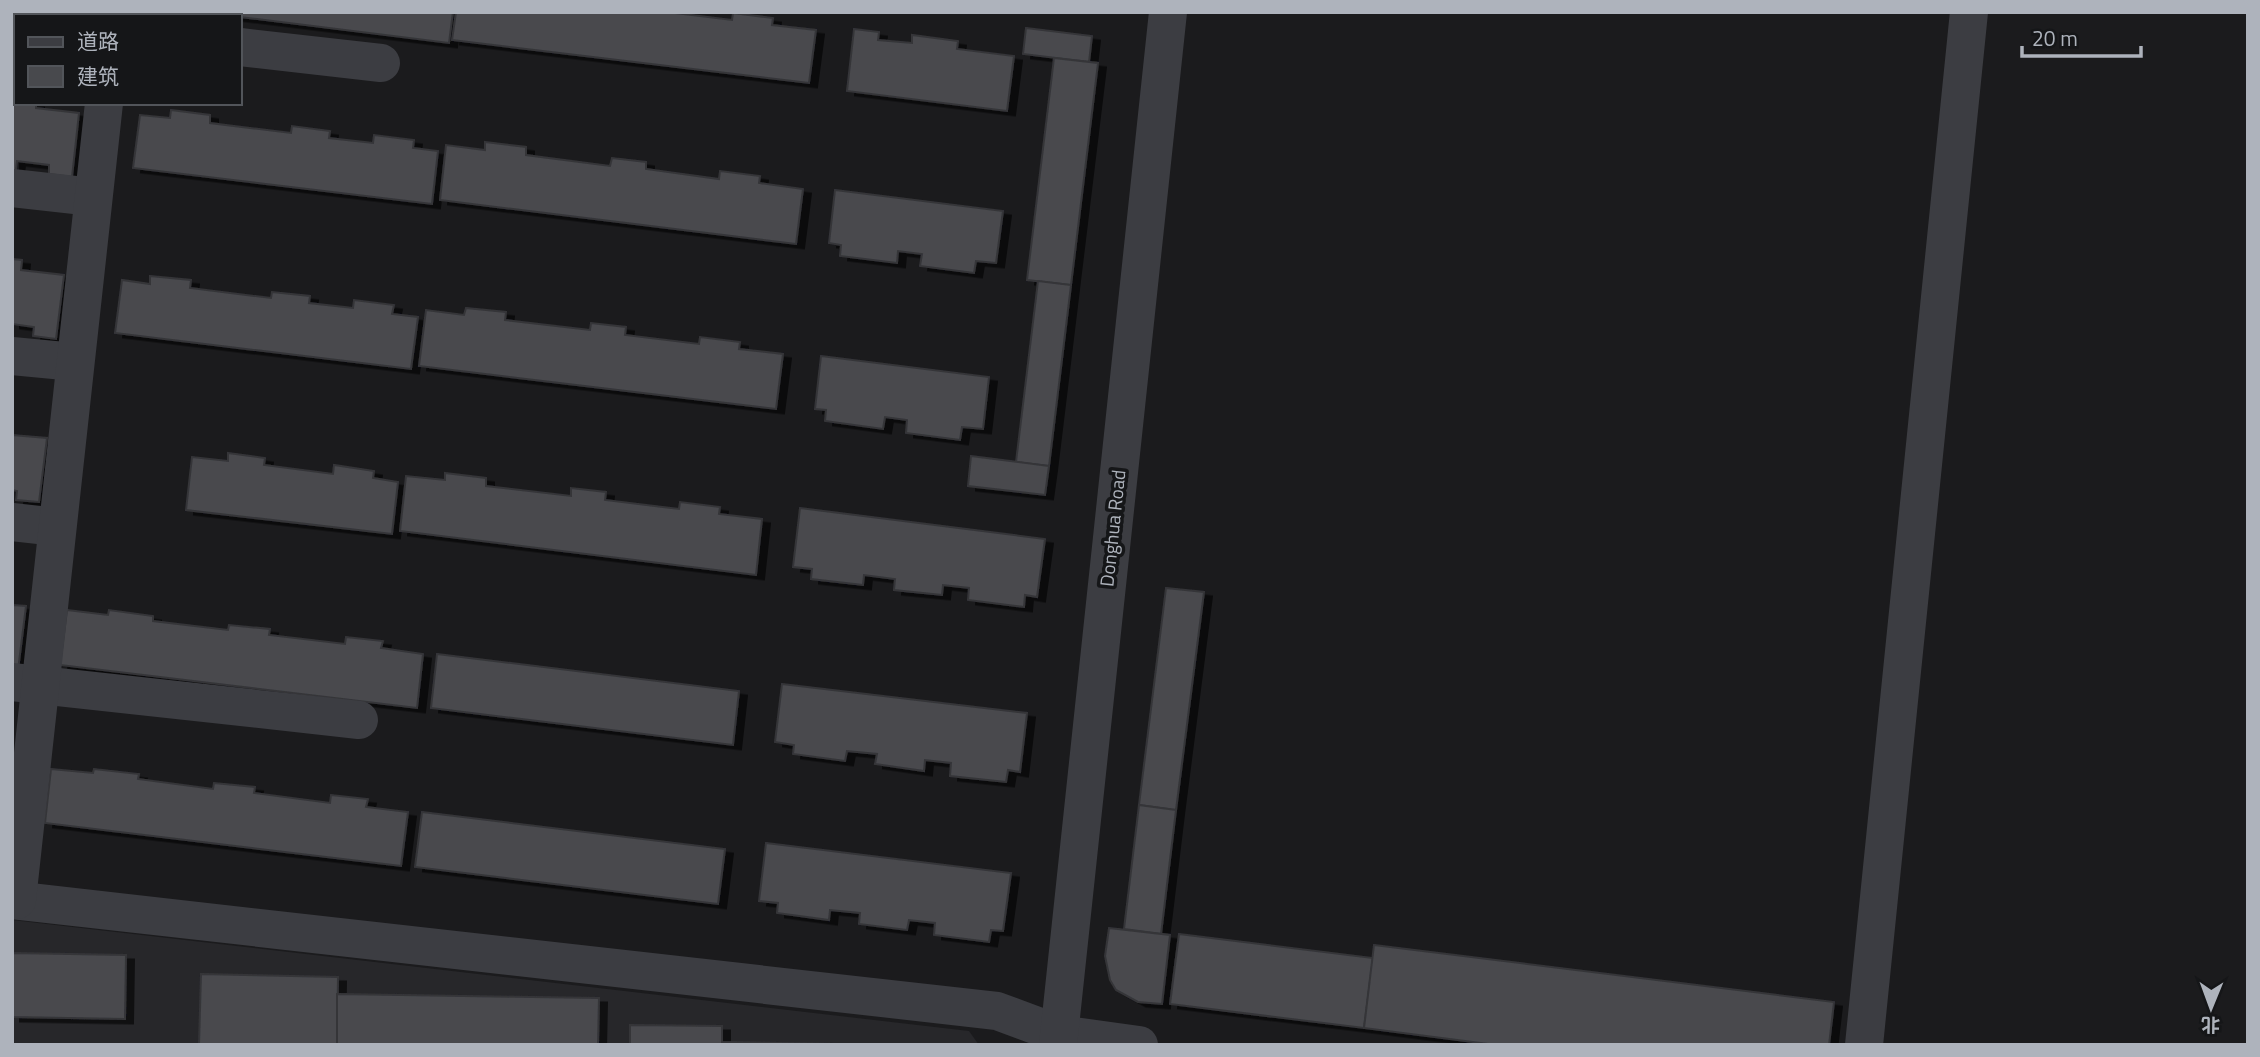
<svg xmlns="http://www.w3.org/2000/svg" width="2260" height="1057" viewBox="0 0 2260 1057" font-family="'Titillium Web','Noto Sans SC',sans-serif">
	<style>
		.built { fill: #27272a }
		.building { fill: #48494d; stroke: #353539; stroke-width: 2; filter: url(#shadow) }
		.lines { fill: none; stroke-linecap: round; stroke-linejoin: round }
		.minor { stroke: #3c3d42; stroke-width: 38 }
		.labels { text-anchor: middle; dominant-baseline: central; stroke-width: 7; stroke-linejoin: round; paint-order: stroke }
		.street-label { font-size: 19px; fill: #aeb3bc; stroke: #151618 }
	</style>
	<defs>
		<filter id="shadow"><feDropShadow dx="8" dy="4.5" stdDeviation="0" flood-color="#0009"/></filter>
	</defs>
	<rect width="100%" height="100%" fill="#1b1b1d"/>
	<path class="built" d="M12,920L969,1031L979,1045H12Z"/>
	<g class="building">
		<path d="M200,12H453L449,43Z"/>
		<path d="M456,12H667L732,20L733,13L773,18L772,25L816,30L809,83L452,40Z"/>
		<path d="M1026,28L1092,36L1089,62L1023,54Z"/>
		<path d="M854,29L879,32L878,40L912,43V35L958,41L957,49L1014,56L1007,111L847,91Z"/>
		<path d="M1054,58L1098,63L1071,285L1027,280Z"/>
		<path d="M12,96H16V103H36V108L79,113L72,177L49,174V165L17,161L16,170H12Z"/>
		<path d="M171,110L210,115V123L291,133L292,126L330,131L329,138L373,143L374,135L414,140L413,148L438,151L432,204L133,168L140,115L170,118Z"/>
		<path d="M485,142L526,147V155L610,166L612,158L646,162V169L719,179L720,171L760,176L759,183L803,189L796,244L440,200L446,145L485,150Z"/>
		<path d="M835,190L1003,211L996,263L976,261L974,273L920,266L922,254L898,251L897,263L840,256L841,245L829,243Z"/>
		<path d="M12,259L22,260L21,270L64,275L56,339L33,336L34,327L12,324Z"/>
		<path d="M150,276L191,280L190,288L271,298L272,292L310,296L309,303L353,308L354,300L394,305L392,314L418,317L411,369L115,333L122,280L150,284Z"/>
		<path d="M1038,281L1071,285L1049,466L1016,462Z"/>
		<path d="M466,308L506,312L505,320L590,330L591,323L626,327L625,335L699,344L700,337L740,342L739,349L783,354L776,409L419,366L426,310L464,315Z"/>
		<path d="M821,356L989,377L983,429L962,427L960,440L906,433L907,420L885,417L883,429L825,421L826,410L815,409Z"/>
		<path d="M12,435L47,438L39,502L16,500L17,491L12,490Z"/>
		<path d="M228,453L265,458L264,465L333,474L334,465L374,471L373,478L398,482L392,534L186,510L192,457L228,461Z"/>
		<path d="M971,456L1049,466L1045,495L968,486Z"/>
		<path d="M445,473L486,478V486L571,496V488L606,492L605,500L679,509L680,502L720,507L719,514L762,519L756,575L400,531L406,476L445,480Z"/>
		<path d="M800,508L1045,539L1037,597L1025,595L1024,607L968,600L969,588L943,585L942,595L894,590L895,579L864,575L863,585L811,579L812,569L793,567Z"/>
		<path d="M1166,588L1204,592L1176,810L1139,805Z"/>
		<path d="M12,605L26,606L18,670L12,669Z"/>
		<path d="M67,610L108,615L109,610L153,616V621L228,630L229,625L270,629L269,635L345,644L346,637L383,641L381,648L423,654L417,708L60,665Z"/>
		<path d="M437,654L739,691L733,745L431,708Z"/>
		<path d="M782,684L1027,713L1020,772L1008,770L1006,782L950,776L951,763L925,760L924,771L875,764L877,754L847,751L845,761L793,754L794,745L775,742Z"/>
		<path d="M51,769L93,773L94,769L139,774L138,779L213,789L214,783L255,787L254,793L330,803L331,795L368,799L366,807L408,812L401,866L45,823Z"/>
		<path d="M1139,805L1176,810L1161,934L1124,929Z"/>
		<path d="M422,812L725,849L718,904L415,867Z"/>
		<path d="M766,843L1011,873L1003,931L991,930L989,942L934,935L935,923L909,920L907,930L859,924L860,913L830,910L829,920L777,913L778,903L759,901Z"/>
		<path d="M1109,928L1170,935L1162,1004L1138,1002L1116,990L1110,980L1105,956Z"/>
		<path d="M1179,934L1373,958L1364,1028L1170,1004Z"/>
		<path d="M1374,945L1834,1002L1829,1045H1496L1364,1028Z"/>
		<path d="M12,953L126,955L125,1019L12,1017Z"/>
		<path d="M201,974L338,977L337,1045H199Z"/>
		<path d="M337,994L599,998L598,1045H337Z"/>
		<path d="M630,1025L722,1026V1042L888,1045H630Z"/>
	</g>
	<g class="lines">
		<g class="minor">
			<path d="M113,16L114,12"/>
			<path d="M12,23H16"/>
			<path d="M240,47L381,63"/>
			<path d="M12,188L93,197"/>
			<path d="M12,356L75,362"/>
			<path d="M12,522L57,527"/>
			<path d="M12,682L359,720"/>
			<path d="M12,900L997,1011L1059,1034L1139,1045"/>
			<path d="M17,900L104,103"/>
			<path d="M1058,1045L1168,12"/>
			<path d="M1864,1045L1969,12"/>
		</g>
	</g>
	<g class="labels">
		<g class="street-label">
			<text transform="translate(1112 528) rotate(-84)">Donghua Road</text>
		</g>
	</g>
	<rect width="2260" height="1057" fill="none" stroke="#aeb3bc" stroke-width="28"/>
	<rect x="14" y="14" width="228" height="91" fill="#151618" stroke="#52555a" stroke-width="2"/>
	<rect x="28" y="37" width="35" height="10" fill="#3c3d42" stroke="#52555a" stroke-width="2"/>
	<text x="77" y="49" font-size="21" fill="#aeb3bc">道路</text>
	<rect x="28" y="66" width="35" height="21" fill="#48494d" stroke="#52555a" stroke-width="2"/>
	<text x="77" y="84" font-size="21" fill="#aeb3bc">建筑</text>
	<g transform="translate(2211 1008) rotate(181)" stroke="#151618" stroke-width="5" paint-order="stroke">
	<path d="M0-5L12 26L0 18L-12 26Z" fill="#aeb3bc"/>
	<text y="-10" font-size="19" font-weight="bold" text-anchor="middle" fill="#aeb3bc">北</text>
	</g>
	<path d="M2022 46v10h119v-10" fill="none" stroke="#aeb3bc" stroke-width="3.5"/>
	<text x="2032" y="46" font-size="21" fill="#aeb3bc" stroke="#151618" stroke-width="5" paint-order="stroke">20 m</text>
</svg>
